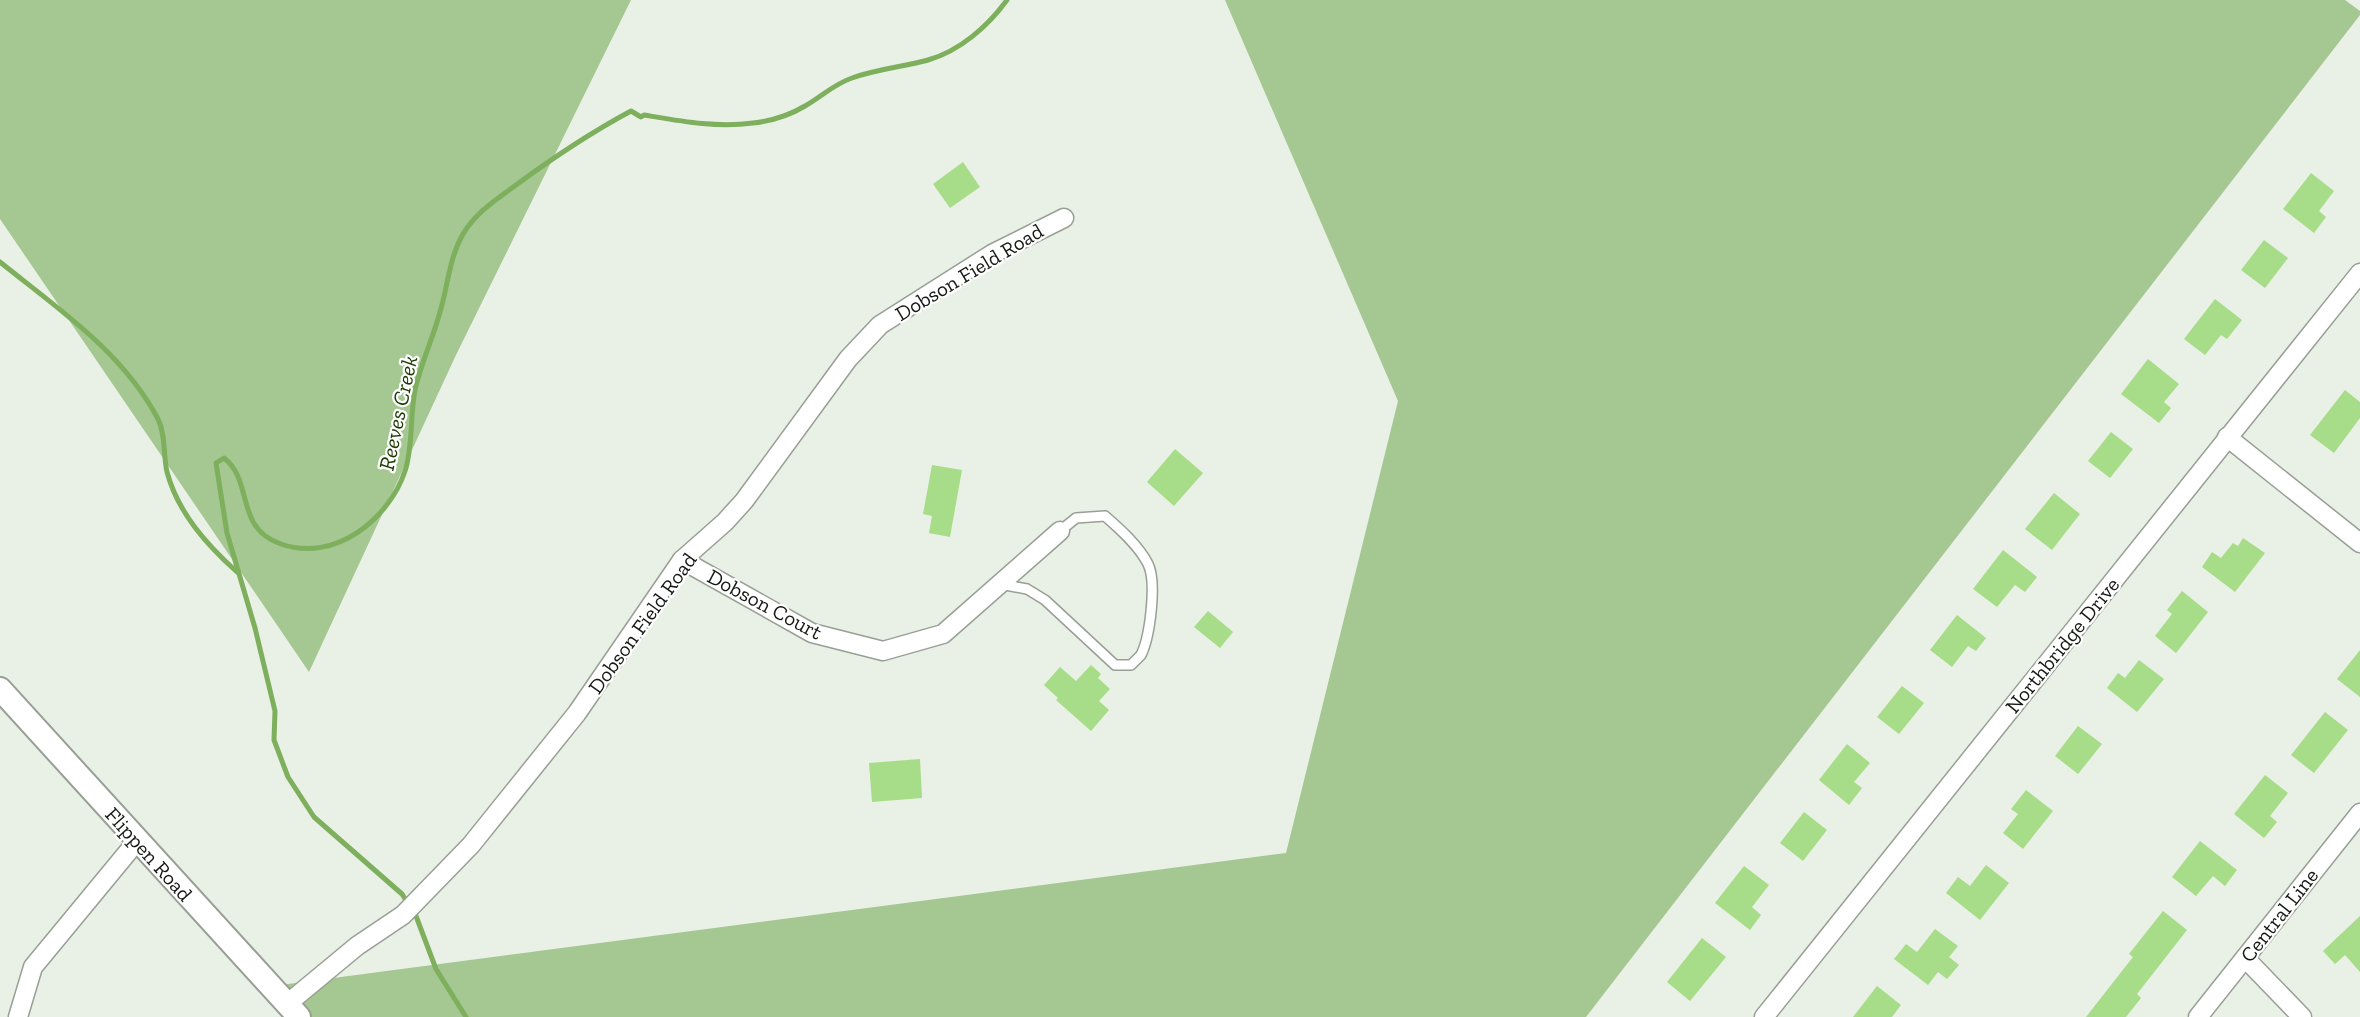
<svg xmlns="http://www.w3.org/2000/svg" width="2360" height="1017" viewBox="0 0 2360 1017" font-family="'Zilla Slab',serif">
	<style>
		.green { fill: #a5c792 }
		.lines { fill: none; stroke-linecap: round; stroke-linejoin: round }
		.stream { stroke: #7daf5d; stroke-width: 5 }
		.building { fill: #a7dc88 }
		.service-casing { stroke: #989f95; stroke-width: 12 }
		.minor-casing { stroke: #989f95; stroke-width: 21 }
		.tertiary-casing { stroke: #989f95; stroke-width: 26 }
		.service { stroke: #fff; stroke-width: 9 }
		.minor { stroke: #fff; stroke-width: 18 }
		.tertiary { stroke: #fff; stroke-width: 22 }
		.labels { text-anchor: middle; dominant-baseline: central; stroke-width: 4.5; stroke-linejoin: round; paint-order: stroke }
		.street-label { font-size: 21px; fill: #151814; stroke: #fff }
		.water-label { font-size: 22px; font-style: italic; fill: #1c3b00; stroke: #fff }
	</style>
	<rect width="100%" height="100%" fill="#e9f0e5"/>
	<g class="green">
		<path d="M0,0H631L456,355L309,672L0,219Z"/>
		<path d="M1225,0H2345L2360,11V15L1586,1017H292L265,987L1286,853L1398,401Z"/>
	</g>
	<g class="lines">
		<g class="stream">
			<path d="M0,262C57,308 123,352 158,419C166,435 163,455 167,472C178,513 207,545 237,572"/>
			<path d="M466,1017L436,969L416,916L402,894L314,817L288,777L274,740L275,711L255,628L227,533L216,463L224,458C254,481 234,528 281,544C335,563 389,519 405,471C413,448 410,415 415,390C421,363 433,338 440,312C448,286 449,258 463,234C476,212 497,199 516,185C554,157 590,133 631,111L641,117L644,115C680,121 716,128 753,123C771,121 790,115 805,106C821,97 834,84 852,78C877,69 903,67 928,60C960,51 988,26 1007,0"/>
		</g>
	</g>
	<g class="building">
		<path d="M963,162L980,187L950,208L933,184Z"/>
		<path d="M2311,173L2334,191L2319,211L2326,217L2314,233L2283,209Z"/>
		<path d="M2264,240L2288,258L2265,288L2241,270Z"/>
		<path d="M2215,299L2242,320L2227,339L2221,335L2205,355L2184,339Z"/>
		<path d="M2148,359L2179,384L2164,402L2171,408L2159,423L2121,394Z"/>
		<path d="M2345,390L2360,402V418L2334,453L2310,435Z"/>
		<path d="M2111,432L2133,449L2110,478L2088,461Z"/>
		<path d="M1175,449L1203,473L1174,506L1147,482Z"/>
		<path d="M932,465L962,470L950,537L929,533L932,516L923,514Z"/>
		<path d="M2054,493L2080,514L2052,550L2025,529Z"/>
		<path d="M2243,538L2265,553L2235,592L2202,567L2212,552L2221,558L2233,543L2238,546Z"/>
		<path d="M2003,550L2037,577L2025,592L2015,585L1997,607L1973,589Z"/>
		<path d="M2182,591L2208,612L2176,653L2155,636L2172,614L2167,610Z"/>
		<path d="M1208,611L1233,632L1220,648L1194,627Z"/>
		<path d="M1957,615L1986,638L1976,651L1968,646L1952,667L1930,650Z"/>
		<path d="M2360,650V697L2337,679Z"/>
		<path d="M2139,660L2164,679L2137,712L2107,688L2118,673L2125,678Z"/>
		<path d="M1091,665L1101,674L1098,678L1110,689L1099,701L1109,710L1091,731L1056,700L1058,698L1044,685L1060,667L1076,681Z"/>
		<path d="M1902,686L1924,703L1899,734L1877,717Z"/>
		<path d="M2325,712L2348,730L2314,773L2291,755Z"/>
		<path d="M2078,726L2102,744L2078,774L2055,756Z"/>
		<path d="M1847,744L1870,763L1854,782L1862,788L1849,805L1819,780Z"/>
		<path d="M920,759L922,798L872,802L869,763Z"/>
		<path d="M2265,775L2288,793L2270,816L2277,822L2264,838L2234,814Z"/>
		<path d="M2026,790L2053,811L2023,849L2003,833L2018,814L2011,809Z"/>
		<path d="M1804,812L1827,830L1803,861L1780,843Z"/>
		<path d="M2200,841L2237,870L2225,886L2213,876L2196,896L2172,877Z"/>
		<path d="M1986,865L2009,883L1980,920L1946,893L1958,877L1970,886Z"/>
		<path d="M1744,866L1769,885L1752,907L1761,915L1750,930L1715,903Z"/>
		<path d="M2163,911L2187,930L2137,994L2141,998L2126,1017H2086L2133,957L2129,954Z"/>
		<path d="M2360,916V972L2345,955L2335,964L2323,951Z"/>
		<path d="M1935,929L1958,946L1949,957L1959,965L1947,979L1938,972L1928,985L1894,959L1906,944L1917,952Z"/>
		<path d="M1702,938L1726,957L1690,1001L1667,982Z"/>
		<path d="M1877,986L1901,1005L1892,1017H1853Z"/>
	</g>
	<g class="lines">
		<defs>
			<path id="service" d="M1000,584L1027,589L1045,600L1115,665H1131C1134,662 1138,658 1141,655C1150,637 1157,582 1148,564C1139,546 1120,529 1105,516L1076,518L1060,531"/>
			<g id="minor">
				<path d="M2227,437L2360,543"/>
				<path d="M682,560L812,633L883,651L943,634L1060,531"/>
				<path d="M2245,958L2302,1017"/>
				<path d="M287,1004L357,946L403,915L471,845L577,713L682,560L725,522L744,501L848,359L880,325L992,254L1064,218"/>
				<path d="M18,1017L33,967L137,841"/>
				<path d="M1764,1017L2360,273"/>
				<path d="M2198,1017L2360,813"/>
			</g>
			<path id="tertiary" d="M0,689L299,1017"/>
		</defs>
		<use href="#service" class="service-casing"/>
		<use href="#minor" class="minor-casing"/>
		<use href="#tertiary" class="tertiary-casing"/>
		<use href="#service" class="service"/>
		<use href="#minor" class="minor"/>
		<use href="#tertiary" class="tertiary"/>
	</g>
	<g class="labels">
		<g class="street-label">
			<text transform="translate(969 272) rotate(-31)">Dobson Field Road</text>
			<text transform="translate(765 604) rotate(28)">Dobson Court</text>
			<text transform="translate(642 623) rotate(-54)">Dobson Field Road</text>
			<text transform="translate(2062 645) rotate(-51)">Northbridge Drive</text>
			<text transform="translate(149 854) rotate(48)">Flippen Road</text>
			<text transform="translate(2279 915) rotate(-52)">Central Line</text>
		</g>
		<g class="water-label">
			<text transform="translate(398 413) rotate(-78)">Reeves Creek</text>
		</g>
	</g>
</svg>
